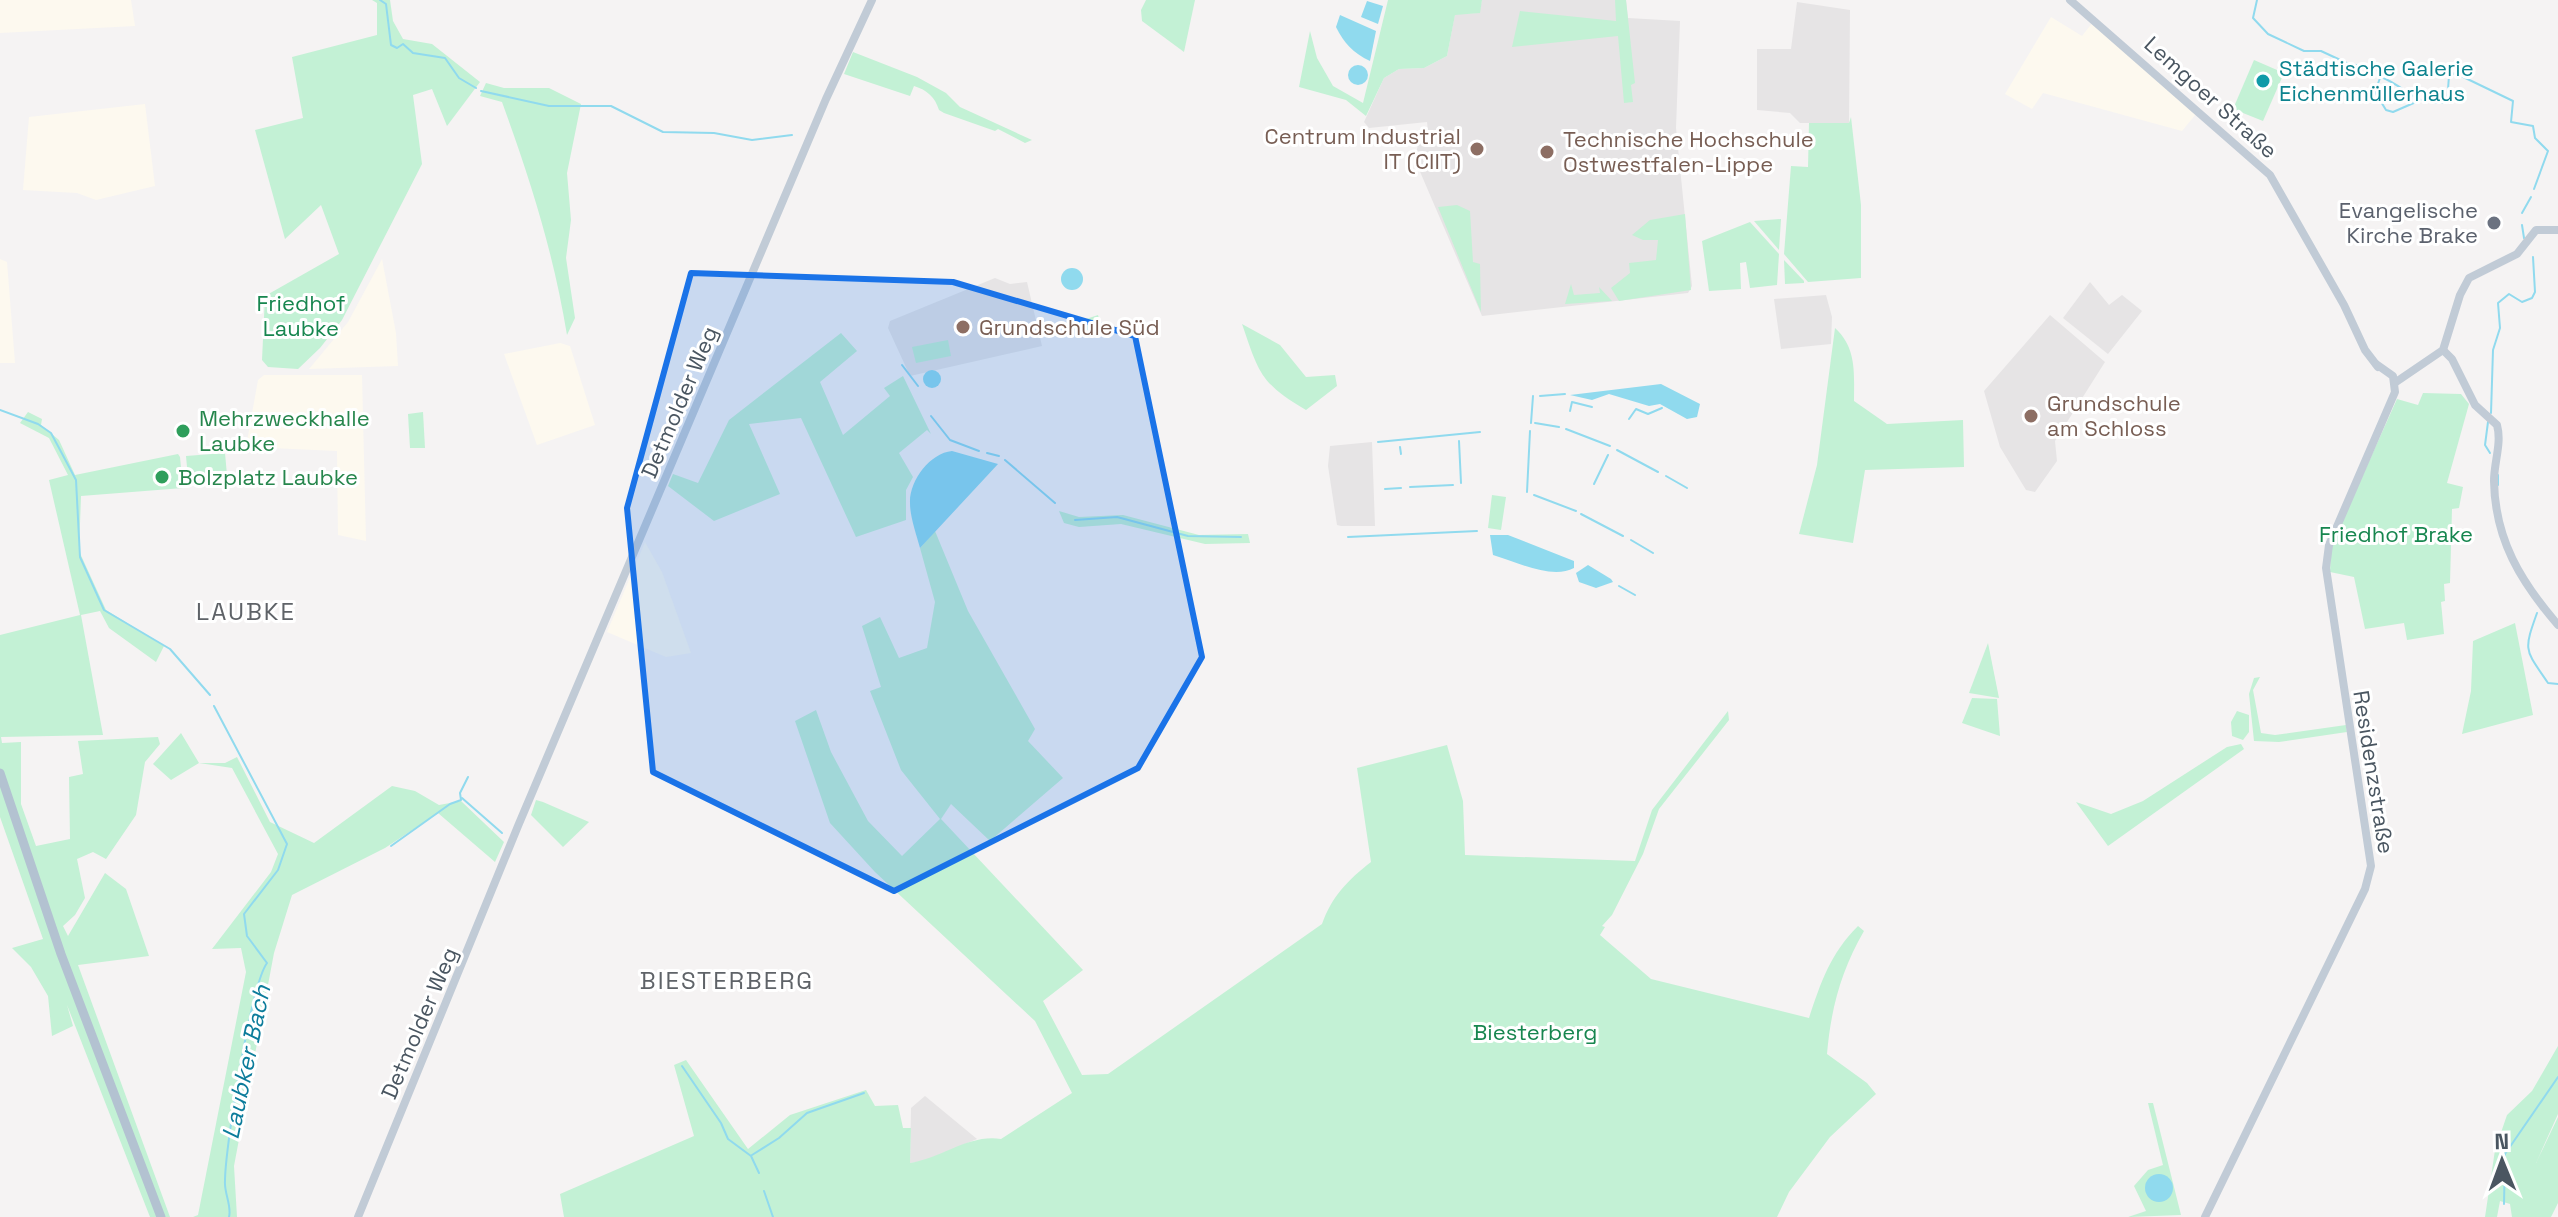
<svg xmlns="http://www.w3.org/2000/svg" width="2558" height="1217" viewBox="0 0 2558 1217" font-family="'Space Grotesk',sans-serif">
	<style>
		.commercial { fill: #fdf9ef }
		.education { fill: #e6e4e5 }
		.green { fill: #c3f1d5 }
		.water { fill: #90daee }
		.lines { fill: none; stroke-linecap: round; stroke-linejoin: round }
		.stream { stroke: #90daee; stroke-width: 2 }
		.secondary { stroke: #c1cbd6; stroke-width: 8 }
		.primary { stroke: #b3c2d1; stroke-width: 9 }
		.marked { fill: #1a73e8; fill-opacity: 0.2; stroke: #1a73e8; stroke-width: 6; stroke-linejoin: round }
		.culture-dot { fill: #0f9aa8; stroke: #fff; stroke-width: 3 }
		.education-dot { fill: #8d6e63; stroke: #fff; stroke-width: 3 }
		.worship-dot { fill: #6b7280; stroke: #fff; stroke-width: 3 }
		.leisure-dot { fill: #2e9e5b; stroke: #fff; stroke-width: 3 }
		.labels { text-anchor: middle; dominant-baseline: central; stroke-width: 6; stroke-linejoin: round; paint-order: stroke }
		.culture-label { font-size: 22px; fill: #0d838f; stroke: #fff; text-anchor: start }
		.street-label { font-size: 22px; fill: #4a5661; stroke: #fff }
		.education-label { font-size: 22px; fill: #785e54; stroke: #fff; text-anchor: start }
		.worship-label { font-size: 22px; fill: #5b616d; stroke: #fff; text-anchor: end }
		.park-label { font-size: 22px; fill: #17864f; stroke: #fff }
		.leisure-label { font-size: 22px; fill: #27864d; stroke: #fff; text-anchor: start }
		.neighbourhood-label { font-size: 24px; letter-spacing: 2px; fill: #5f6368; stroke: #fff }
		.water-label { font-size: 24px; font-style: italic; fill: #0c7c9b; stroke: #fff }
	</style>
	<rect width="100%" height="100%" fill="#f5f3f3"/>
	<g class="commercial">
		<path d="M0,0H131L135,26L0,33Z"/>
		<path d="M2051,17L2082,36L2093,22L2196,114L2182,131L2043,93L2032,109L2005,94Z"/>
		<path d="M145,104L155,186L96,200L77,193L23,190L29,117Z"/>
		<path d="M0,259L7,262L15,363H0Z"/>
		<path d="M382,259L396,333L398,366L309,369L348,322Z"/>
		<path d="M560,343L570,346L595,425L537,445L504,354Z"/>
		<path d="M264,375H362L366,541L338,535L337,451L246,447L258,380Z"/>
		<path d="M645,542L662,572L691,653L666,657L607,632Z"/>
	</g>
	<g class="education">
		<path d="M1482,0H1626L1628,18L1680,21L1676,128L1692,286L1688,293L1482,316L1415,160L1418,144L1429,140L1427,122L1369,128L1364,122L1384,78L1399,69L1424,68L1447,56L1455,14L1479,13Z"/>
		<path d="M1797,2L1850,10L1849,123H1800L1790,113L1757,110V49H1791Z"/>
		<path d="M995,278L1010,284L1027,282L1042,346L910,376L888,328L890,321Z"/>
		<path d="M2090,282L2109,305L2122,295L2142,311L2108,354L2063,318Z"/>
		<path d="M1826,295L1832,317L1831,344L1781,349L1774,299Z"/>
		<path d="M2050,315L2105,362L2055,441L2057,461L2035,492L2026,490L2000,447L1984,391Z"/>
		<path d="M1372,442L1375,526H1341L1337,525L1328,466L1330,446Z"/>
		<path d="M925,1096L977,1139L924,1161L910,1163L911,1108Z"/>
	</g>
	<g class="green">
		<path d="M372,0H390L393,21L403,39L432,44L480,82L447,126L432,89L413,95L422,164L342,320L320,348L298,369L268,367L262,360L265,296L339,254L321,205L285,239L255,130L303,118L292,57L377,35V3Z"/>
		<path d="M1146,0H1195L1184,52L1142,21L1141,10Z"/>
		<path d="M1388,0H1482L1480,13L1455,15L1447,56L1424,68L1399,69L1384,78L1366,116L1346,100L1299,87L1310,31L1317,58L1333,86L1363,103Z"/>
		<path d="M1615,0H1626L1635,83L1631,85L1633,102L1624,103L1618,36L1512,47L1520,11L1616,21Z"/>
		<path d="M853,52L917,77L946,93L960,107L1032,140L1025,143L998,129L995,131L944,113L939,110C935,97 927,90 914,86L910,96L844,74Z"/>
		<path d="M2254,60L2284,73L2263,121L2233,109Z"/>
		<path d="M486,83L504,88H549L581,104L567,173L571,220L566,258L575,318L567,335C553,251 531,182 502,102L480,96Z"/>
		<path d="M1851,117L1861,205V278L1808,282L1784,254L1791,166L1808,167L1809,123H1849Z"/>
		<path d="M1457,205L1470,211L1473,262L1480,264L1481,312L1438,207Z"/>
		<path d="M1685,214L1691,290L1619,301L1611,288L1630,273L1629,263L1656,260L1658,240H1643L1632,235L1650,220Z"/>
		<path d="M1781,219L1779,250L1754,221Z"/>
		<path d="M1750,222L1779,254L1777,285L1750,288L1746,262L1740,263L1741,289L1709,291L1702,241Z"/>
		<path d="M1784,260L1804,281V283L1785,284Z"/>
		<path d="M1571,284L1574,295L1600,293L1599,287L1612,301L1565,304Z"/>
		<path d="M1098,315L1102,330L1077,337L1074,323Z"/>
		<path d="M1242,324L1280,345L1306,377L1335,375L1337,386L1306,410C1260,383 1259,373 1242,324Z"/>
		<path d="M1835,328C1857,348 1854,374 1854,401L1887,424L1963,420L1964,467L1865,470L1853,543L1799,534L1817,465Z"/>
		<path d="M841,333L857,351L820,382L843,435L890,396L884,388L903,376L931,434L927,430L899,453L913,477L906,490V520L856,537L801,418L749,424L780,494L714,521L668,486L673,474L698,483L729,420Z"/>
		<path d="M948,340L951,356L916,363L912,347Z"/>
		<path d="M2423,393L2461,394L2469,404L2447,483L2463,487L2459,508L2452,509L2450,583L2444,584L2445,601L2441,602L2444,634L2407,640L2404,623L2365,629L2354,577L2330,572L2331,546L2397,399L2418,405Z"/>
		<path d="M28,412L42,419L41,425L59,440L75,475L178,454L180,457L183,488L81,496L79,551L106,610L164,646L156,662L109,628L100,611L81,615L103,735L1,737L2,743L21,742V804L36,846L70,839L69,777L83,774L78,741L158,737L160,744L145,762L136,815L106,859L93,852L77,859L85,898L75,915L63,926L68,936L105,873L126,889L149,956L78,965L170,1217H150L67,1005L73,1026L52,1036L48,996L31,967L12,948L43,939L0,817V635L80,615L49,480L68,475L49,438L20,423Z"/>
		<path d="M423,412L425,448H410L408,414Z"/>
		<path d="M225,453L227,475L188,478L186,456Z"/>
		<path d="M1492,495L1506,497L1501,530L1488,528Z"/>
		<path d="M1059,511L1079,517L1123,515L1199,535L1248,534L1250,543L1205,544L1121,524L1079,527L1064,523Z"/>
		<path d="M935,531L968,611L1035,729L1028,741L1063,778L990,841L951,804L941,819L1083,970L1043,1001L1082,1075L1108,1074L1322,924C1332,896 1348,880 1371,862L1357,768L1447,745L1463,801L1465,855L1635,861L1652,810L1728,711L1729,720L1659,809L1643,854L1612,915L1602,926L1605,927L1600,935L1651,979L1809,1018C1821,982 1830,954 1858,926L1864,931C1841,971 1831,1008 1827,1054L1867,1083L1876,1094L1830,1137L1789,1192L1777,1217H564L560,1194L694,1136L674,1065L686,1060L748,1149L790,1115L866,1090L875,1106L898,1105L903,1128H911L910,1163C942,1158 969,1134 1001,1139L1072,1093L1035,1021L875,872L830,823L795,721L816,710L831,752L868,821L902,856L940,819L901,770L870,691L881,687L862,626L880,617L899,658L927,648L935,602L920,548Z"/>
		<path d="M2515,623L2533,715L2462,734L2471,691L2473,641Z"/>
		<path d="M1988,643L1999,698L1969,693Z"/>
		<path d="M2260,677L2253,690L2261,733L2275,735L2346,725L2347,732L2279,742L2254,741L2249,694L2254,678Z"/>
		<path d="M1972,698L1997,699L2000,736L1962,723Z"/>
		<path d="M2237,711L2249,715V732L2243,740L2232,736L2231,722Z"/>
		<path d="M181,733L199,763H225L237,757L270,822L314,843L392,786L415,791L439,805L461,801L504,842L495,862L438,813L385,848L292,895L274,953L234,1166L237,1217H193L198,1215L246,972L241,948L212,949L271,872L278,854L232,768L199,763L171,780L153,764Z"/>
		<path d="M2241,744L2244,749L2108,846L2076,802L2111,814L2143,801L2227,747Z"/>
		<path d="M536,800L543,802L589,822L563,847L531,815Z"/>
		<path d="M2558,1046V1114L2536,1163L2558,1117V1203L2551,1217H2512L2510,1204L2500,1201L2497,1217H2485L2495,1150L2507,1115L2532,1091Z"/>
		<path d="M2148,1103H2153L2181,1215L2128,1217L2146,1211L2134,1186L2148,1170L2163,1165Z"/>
	</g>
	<g class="water">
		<path d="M1367,1L1383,6L1378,24L1361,17Z"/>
		<path d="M1340,15L1376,31L1370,61C1353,53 1344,43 1336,27Z"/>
		<circle cx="1358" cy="75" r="10"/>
		<circle cx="1072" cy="279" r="11"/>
		<circle cx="932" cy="379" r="9"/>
		<path d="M1661,384L1700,404L1697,417L1687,419L1660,404L1649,406L1609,394L1592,400L1570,395Z"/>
		<path d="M952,451L998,464L920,548C916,533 910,517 910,503C909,481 930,453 952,451Z"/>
		<path d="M1490,535H1508L1574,561V568C1552,580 1517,562 1493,555Z"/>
		<path d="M1588,565L1611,579L1613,582L1596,588L1579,582L1576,573Z"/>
		<circle cx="2159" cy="1188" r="14"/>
	</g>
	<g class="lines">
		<g class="stream">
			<path d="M380,0L386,4L391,45L397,48L403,44L413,53L445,58L459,78L476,88"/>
			<path d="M2257,0L2253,18L2268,34L2304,51H2321L2349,64L2376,68L2381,77C2407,87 2415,107 2447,102L2449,76L2455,73L2513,101L2511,122L2533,126L2535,138L2548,151L2534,189"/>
			<path d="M2380,78L2375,92L2386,110L2393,112L2416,102"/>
			<path d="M481,91L549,106H611L663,132L714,133L752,140L792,135"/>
			<path d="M2522,213L2531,197"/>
			<path d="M2522,225L2524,238"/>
			<path d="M902,365L918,386"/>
			<path d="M1540,396L1565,394"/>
			<path d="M0,410L38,424L51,433L59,448L76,480L80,557L104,610L170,649L210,695"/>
			<path d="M1570,411L1572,402L1592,407"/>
			<path d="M2491,413L2493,350L2500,328L2498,303L2509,294L2522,302L2532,298L2535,292L2533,257"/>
			<path d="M931,416L950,440L979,451"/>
			<path d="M1629,419L1636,409L1648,414L1662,408"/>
			<path d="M2488,422L2485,445L2490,453"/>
			<path d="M1531,423L1533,396"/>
			<path d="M1535,423L1559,427"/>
			<path d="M1566,429L1610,446"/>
			<path d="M1459,441L1461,483"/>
			<path d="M1378,442L1480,432"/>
			<path d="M1400,447L1401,454"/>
			<path d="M1617,450L1658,472"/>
			<path d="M987,453L999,456"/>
			<path d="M1005,460L1055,503"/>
			<path d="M1666,476L1687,488"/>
			<path d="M1594,484L1608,455"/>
			<path d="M2498,485V475"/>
			<path d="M1410,487L1453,485"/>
			<path d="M1385,489L1401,488"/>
			<path d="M1527,492L1530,431"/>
			<path d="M1534,495L1576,511"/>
			<path d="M1581,514L1623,536"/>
			<path d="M1075,520L1117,517L1188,536L1241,537"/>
			<path d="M1348,537L1477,531"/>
			<path d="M1631,540L1653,553"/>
			<path d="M1619,586L1635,595"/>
			<path d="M2537,613C2523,652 2525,649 2548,683L2558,684"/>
			<path d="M214,706L287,844L278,870L244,914L247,936L267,963C251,985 225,1148 225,1181C224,1193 232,1206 229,1217"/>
			<path d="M462,798L502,833"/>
			<path d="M391,846L450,804L461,800L460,793L468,777"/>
			<path d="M682,1066L721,1123L728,1139L751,1156L759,1173"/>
			<path d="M752,1155L779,1138L807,1113L864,1093"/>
			<path d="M764,1191L773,1217"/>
			<path d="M2504,1204L2505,1154L2558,1077"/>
		</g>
		<g class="secondary">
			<path d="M2070,0L2270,175L2344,305L2365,350L2378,367"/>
			<path d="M2443,350L2452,359L2475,405L2497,425C2502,443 2494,462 2494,481C2495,540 2521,582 2558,625"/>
			<path d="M2396,382L2443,350L2460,295L2469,278L2517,254L2536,230H2558"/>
			<path d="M358,1217L518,826L826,99L872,0"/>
			<path d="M2205,1217L2365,889L2371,866L2326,568L2329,545L2395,392L2393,376L2376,364"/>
		</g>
		<path class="primary" d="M0,773L61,954L161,1217"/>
	</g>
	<path class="marked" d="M691,273L953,282L1135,336L1202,657L1138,768L894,891L653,772L627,508Z"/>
	<circle class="culture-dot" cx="2263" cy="81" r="8"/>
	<g class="education-dot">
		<circle cx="1477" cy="149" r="8"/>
		<circle cx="1547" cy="152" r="8"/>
		<circle cx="963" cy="327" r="8"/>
		<circle cx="2031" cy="416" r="8"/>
	</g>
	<circle class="worship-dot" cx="2494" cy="223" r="8"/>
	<g class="leisure-dot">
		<circle cx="183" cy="431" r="8"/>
		<circle cx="162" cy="477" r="8"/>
	</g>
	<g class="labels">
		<g class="culture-label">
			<text x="2279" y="68">Städtische Galerie<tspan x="2279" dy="25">Eichenmüllerhaus</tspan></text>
		</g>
		<g class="street-label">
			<text transform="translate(2211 97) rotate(42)">Lemgoer Straße</text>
			<text transform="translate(679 402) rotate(-67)">Detmolder Weg</text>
			<text transform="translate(2374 772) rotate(81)">Residenzstraße</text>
			<text transform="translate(419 1023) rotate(-67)">Detmolder Weg</text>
		</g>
		<g class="education-label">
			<text x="1461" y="136" text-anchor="end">Centrum Industrial<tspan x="1461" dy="25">IT (CIIT)</tspan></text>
			<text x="1563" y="139">Technische Hochschule<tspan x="1563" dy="25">Ostwestfalen-Lippe</tspan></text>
			<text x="979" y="327">Grundschule Süd</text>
			<text x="2047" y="403">Grundschule<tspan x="2047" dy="25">am Schloss</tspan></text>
		</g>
		<g class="worship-label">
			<text x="2478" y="210">Evangelische<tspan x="2478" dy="25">Kirche Brake</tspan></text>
		</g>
		<g class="park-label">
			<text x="301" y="303">Friedhof<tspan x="301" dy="25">Laubke</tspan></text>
			<text x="2396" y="534">Friedhof Brake</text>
			<text x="1535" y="1032">Biesterberg</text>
		</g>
		<g class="leisure-label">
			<text x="199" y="418">Mehrzweckhalle<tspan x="199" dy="25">Laubke</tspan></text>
			<text x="178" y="477">Bolzplatz Laubke</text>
		</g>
		<g class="neighbourhood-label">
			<text x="246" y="611">LAUBKE</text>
			<text x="727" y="980">BIESTERBERG</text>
		</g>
		<g class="water-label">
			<text transform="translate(246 1062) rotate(-78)">Laubker Bach</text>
		</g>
	</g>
	<g transform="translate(2502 1161) rotate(359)" stroke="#ffffff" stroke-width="6" paint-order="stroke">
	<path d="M0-6L14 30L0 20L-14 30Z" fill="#4a5661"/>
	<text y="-12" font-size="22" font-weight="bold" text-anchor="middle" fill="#4a5661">N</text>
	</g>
</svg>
